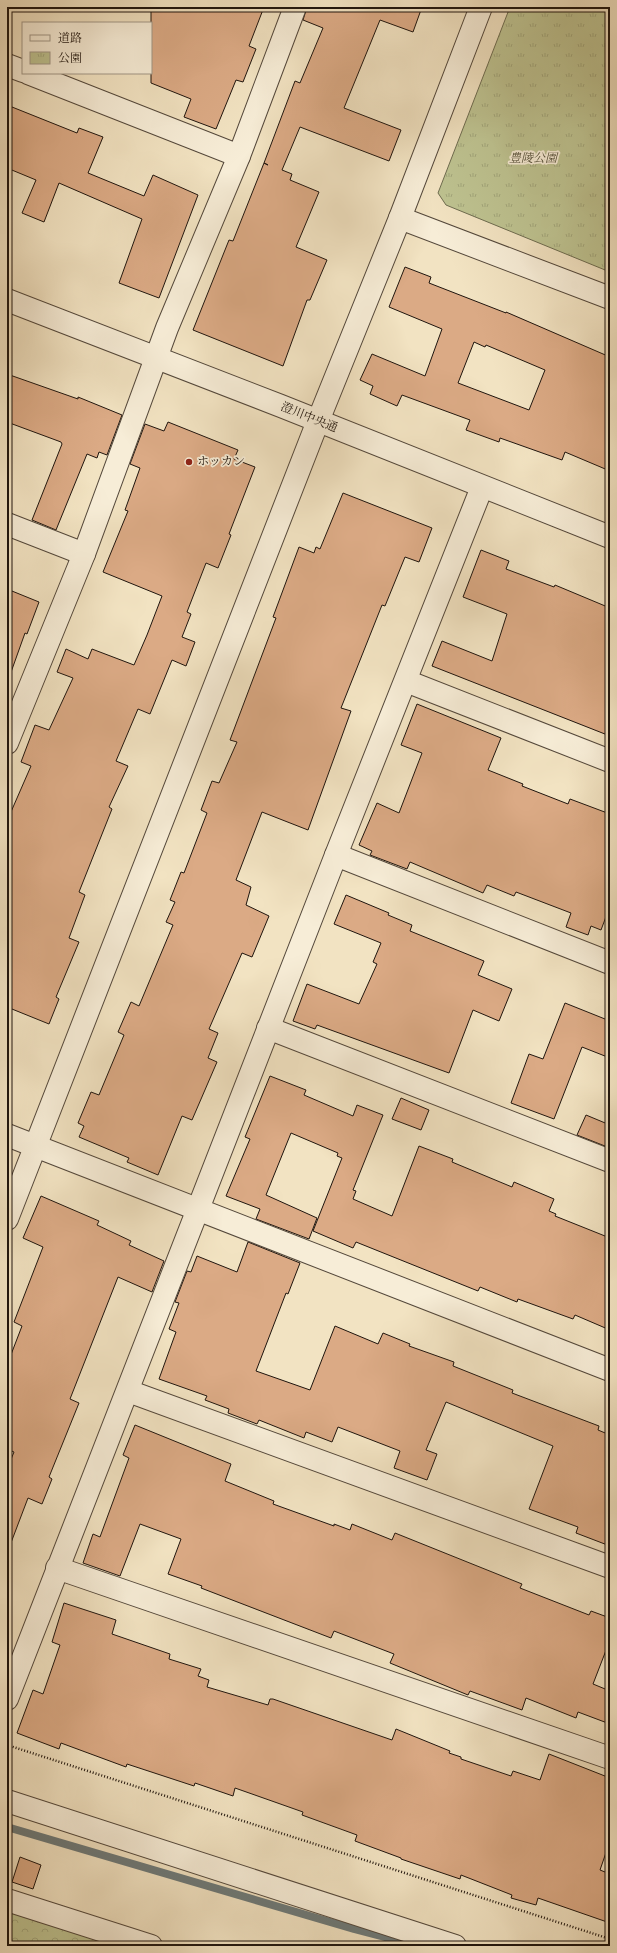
<svg xmlns="http://www.w3.org/2000/svg" width="617" height="1953" viewBox="0 0 617 1953" font-family="'Sorts Mill Goudy','Noto Serif JP',serif">
	<style>
		.forest { fill: url(#forest-crowns); stroke: #6e6c50 }
		.park { fill: url(#park-tufts); stroke: #6e6c50 }
		.lines { fill: none; stroke-linecap: round; stroke-linejoin: round }
		.stream { stroke: #6d7978; stroke-width: 8 }
		.building { fill: #dbaa85; stroke: #1f150e; fill-rule: evenodd }
		.minor-casing { stroke: #54483b; stroke-width: 24 }
		.path { stroke: #1f150e; stroke-width: 2.5; stroke-dasharray: 1 2; stroke-linecap: butt }
		.minor { stroke: #f7edd7; stroke-width: 22 }
		.poi-dot { fill: #8f2418; stroke: #f7edd7; stroke-width: 1.5 }
		.labels { text-anchor: middle; dominant-baseline: central; stroke-width: 3.5; stroke-linejoin: round; paint-order: stroke }
		.park-label { font-size: 12px; font-style: italic; fill: #57523c; stroke: #f7edd7 }
		.street-label { font-size: 12px; fill: #1f150e; stroke: #f7edd7 }
		.poi-label { font-size: 12px; fill: #1f150e; stroke: #f7edd7; text-anchor: start }
	</style>
	<defs>
		<pattern id="forest-crowns" width="20" height="18" patternUnits="userSpaceOnUse"><rect width="20" height="18" fill="#bec391"/><path d="M2 6a3 3 0 1 1 6 0M12 15a3 3 0 1 1 6 0" fill="none" stroke="#a3a77c"/></pattern>
		<pattern id="park-tufts" width="24" height="20" patternUnits="userSpaceOnUse"><rect width="24" height="20" fill="#bec391"/><path d="M3 7l-1-3M5 7V3M7 7l1-3M15 17l-1-3M17 17v-4M19 17l1-3" fill="none" stroke="#a3a77c"/></pattern>
	</defs>
	<rect width="100%" height="100%" fill="#f2e3c2"/>
	<filter id="stains"><feTurbulence type="fractalNoise" baseFrequency=".005" numOctaves="4"/><feColorMatrix values="0 0 0 0 .2 0 0 0 0 .09 0 0 0 0 .02 0 0 0 .5 -.17"/></filter>
	<radialGradient id="worn" r=".72"><stop offset=".6" stop-color="#630" stop-opacity="0"/><stop offset="1" stop-color="#630" stop-opacity=".3"/></radialGradient>
	<path class="forest" d="M7,1911L121,1946H7Z"/>
	<path class="park" d="M510,7H610V272L446,205L438,193Z"/>
	<g class="lines">
		<path class="stream" d="M7,1827L354,1929L419,1946"/>
	</g>
	<g class="building">
		<path d="M151,7H264L249,46L256,49L243,82L236,80L216,129L184,117L191,99L151,83Z"/>
		<path d="M307,7H422L413,32L380,20L344,108L401,130L389,161L300,127L282,170L292,174L290,180L319,192L296,247L327,260L310,300H307L283,366L193,330L229,240L233,241L264,163L268,165L264,163L295,81L300,83L323,28L303,20Z"/>
		<path d="M7,105L77,133L79,128L103,137L88,173L144,196L153,175L198,195L159,298L119,283L142,219L59,183L44,222L22,213L36,180L7,168Z"/>
		<path d="M405,267L431,277L429,283L506,313V312L610,357V471L565,452L562,460L500,438L499,442L466,430L470,420L402,395L397,406L370,394L373,386L360,380L372,354L425,376L442,329L389,307ZM474,342L485,347L486,345L545,370L529,410L458,383Z"/>
		<path d="M7,374L78,399V397L122,415L107,455L99,452L97,458L87,454L56,530L32,520L62,444L61,442L7,422Z"/>
		<path d="M168,422L238,450L234,459L255,467L229,534L231,535L218,568L206,563L187,612L191,614L182,637L195,642L186,666L172,660L150,714L138,709L116,761L128,766L109,807L112,809L79,892L85,895L69,938L79,942L56,997L59,999L49,1024L7,1007V821L31,766L21,762L35,725L49,730L73,678L57,672L66,649L88,659L92,649L134,665L147,635L162,596L103,572L128,511L125,510L140,468L130,464L145,424L164,431Z"/>
		<path d="M343,493L432,528L419,562L405,557L385,606L382,605L341,708L351,711L308,830L262,812L236,880L251,887L246,905L269,916L252,957L242,953L209,1029L218,1033L208,1058L217,1062L192,1120L182,1116L158,1175L127,1162L129,1158L79,1137L84,1126L78,1123L91,1092L99,1095L124,1035L118,1032L131,1002L139,1006L173,925L166,922L175,902L170,900L181,872L184,873L207,813L201,810L212,781L219,783L237,742L230,740L276,618L273,617L299,547L314,553L316,547L320,549Z"/>
		<path d="M481,550L509,561L506,569L554,587L555,585L610,608V736L432,666L442,641L492,661L507,614L463,597Z"/>
		<path d="M7,589L39,602L27,634L25,633L10,675L7,674Z"/>
		<path d="M417,704L501,738L488,770L523,784L522,786L568,804L570,799L610,814V906L601,930L591,926L588,935L566,927L571,913L516,892L514,896L487,885L483,893L410,862L407,869L370,855L372,851L359,845L377,803L399,813L422,753L401,745Z"/>
		<path d="M346,895L389,913L388,915L412,925L410,931L484,961L478,975L512,989L499,1021L473,1010L449,1073L317,1025L315,1029L293,1021L307,984L359,1004L377,964L373,962L381,943L334,924Z"/>
		<path d="M565,1003L610,1021V1058L582,1047L554,1119L511,1103L529,1054L543,1059Z"/>
		<path d="M270,1076L306,1090L304,1095L353,1116L357,1105L383,1115L353,1190L356,1191L353,1199L392,1216L419,1146L453,1159L452,1162L512,1187L514,1182L554,1199L549,1211L556,1214L555,1216L610,1238V1330L575,1315L573,1319L518,1299L517,1302L480,1287L478,1291L356,1242L353,1248L313,1231L342,1158L337,1156L338,1153L291,1133L266,1195L317,1218L309,1239L256,1219L260,1209L226,1196L250,1139L245,1137Z"/>
		<path d="M401,1098L429,1110L421,1130L392,1119Z"/>
		<path d="M586,1115L610,1125V1148L577,1135Z"/>
		<path d="M41,1196L99,1221L97,1225L131,1241L129,1245L164,1261L152,1292L118,1277L70,1399L79,1403L49,1477L52,1479L42,1504L28,1498L9,1548H7V1469L14,1452L7,1449V1365L22,1326L14,1322L43,1247L23,1238Z"/>
		<path d="M248,1242L300,1263L288,1294L286,1293L256,1371L310,1390L335,1326L378,1344L383,1333L410,1344L409,1346L454,1362L453,1366L513,1390L512,1393L599,1426L598,1430L610,1435V1546L576,1533L578,1527L529,1509L553,1446L446,1402L426,1450L437,1454L427,1480L394,1468L400,1451L338,1427L332,1442L306,1432L304,1438L259,1420L257,1424L228,1413L229,1409L205,1400L207,1396L159,1379L176,1332L169,1329L179,1303L175,1302L187,1271L191,1272L197,1256L237,1272Z"/>
		<path d="M135,1425L231,1464L225,1481L274,1501L273,1504L334,1526V1524L350,1530L352,1524L392,1540L395,1533L522,1584L520,1588L589,1615L591,1611L610,1618V1640L593,1684L610,1691V1724L578,1712L576,1718L526,1698L522,1710L470,1691L468,1695L390,1663L394,1654L334,1631L331,1638L201,1588L202,1586L168,1574L181,1539L140,1524L120,1576L83,1563L93,1534L100,1537L129,1458L123,1455Z"/>
		<path d="M64,1603L116,1620L112,1634L170,1654L169,1659L201,1669L198,1676L209,1680L207,1687L268,1705L270,1699H273L392,1740L396,1729L450,1751L449,1753L461,1757V1759L511,1776L513,1771L540,1780L549,1754L610,1778V1841L600,1870L610,1874V1923L538,1898L536,1905L511,1898L512,1895L461,1875L460,1879L401,1859V1858L355,1841L357,1835L302,1815L303,1812L235,1788L233,1796L195,1783L194,1786L127,1764L126,1767L61,1743L59,1749L17,1733L33,1690L43,1694L60,1645L52,1642Z"/>
		<path d="M20,1857L41,1865L33,1889L12,1882Z"/>
	</g>
	<g class="lines">
		<defs>
			<g id="minor">
				<path d="M7,65L23,71"/>
				<path d="M28,73L239,156"/>
				<path d="M400,218L610,298"/>
				<path d="M7,300L281,406L610,537"/>
				<path d="M7,524L84,554"/>
				<path d="M406,681L610,761"/>
				<path d="M7,743L84,554L167,328L239,156L295,7"/>
				<path d="M336,855L610,963"/>
				<path d="M268,1028L610,1161"/>
				<path d="M7,1135L610,1370"/>
				<path d="M7,1219L318,421L400,218L481,7"/>
				<path d="M128,1391L610,1567"/>
				<path d="M57,1568L610,1758"/>
				<path d="M7,1699L336,855L482,487"/>
				<path d="M7,1801L455,1946"/>
				<path d="M7,1900L151,1946"/>
			</g>
		</defs>
		<use href="#minor" class="minor-casing"/>
		<path class="path" d="M7,1745L610,1939"/>
		<use href="#minor" class="minor"/>
	</g>
	<circle class="poi-dot" cx="189" cy="462" r="4"/>
	<g class="labels">
		<g class="park-label">
			<text x="533" y="159">豊陵公園</text>
		</g>
		<g class="street-label">
			<text transform="translate(309 418) rotate(22)">澄川中央通</text>
		</g>
		<g class="poi-label">
			<text x="197" y="462">ホッカン</text>
		</g>
	</g>
	<rect width="617" height="1953" fill="none" stroke="#f2e3c2" stroke-width="24"/>
	<rect x="8" y="8" width="601" height="1937" fill="none" stroke="#1f150e" stroke-width="2"/>
	<rect x="12" y="12" width="593" height="1929" fill="none" stroke="#1f150e"/>
	<rect x="22" y="22" width="130" height="52" fill="#f7edd7" stroke="#a19787"/>
	<rect x="30" y="35" width="20" height="6" fill="#f7edd7" stroke="#a19787"/>
	<text x="58" y="42" font-size="12" fill="#1f150e">道路</text>
	<rect x="30" y="52" width="20" height="12" fill="url(#park-tufts)" stroke="#a19787"/>
	<text x="58" y="62" font-size="12" fill="#1f150e">公園</text>
	<rect width="100%" height="100%" filter="url(#stains)"/>
	<rect width="100%" height="100%" fill="url(#worn)"/>
</svg>
